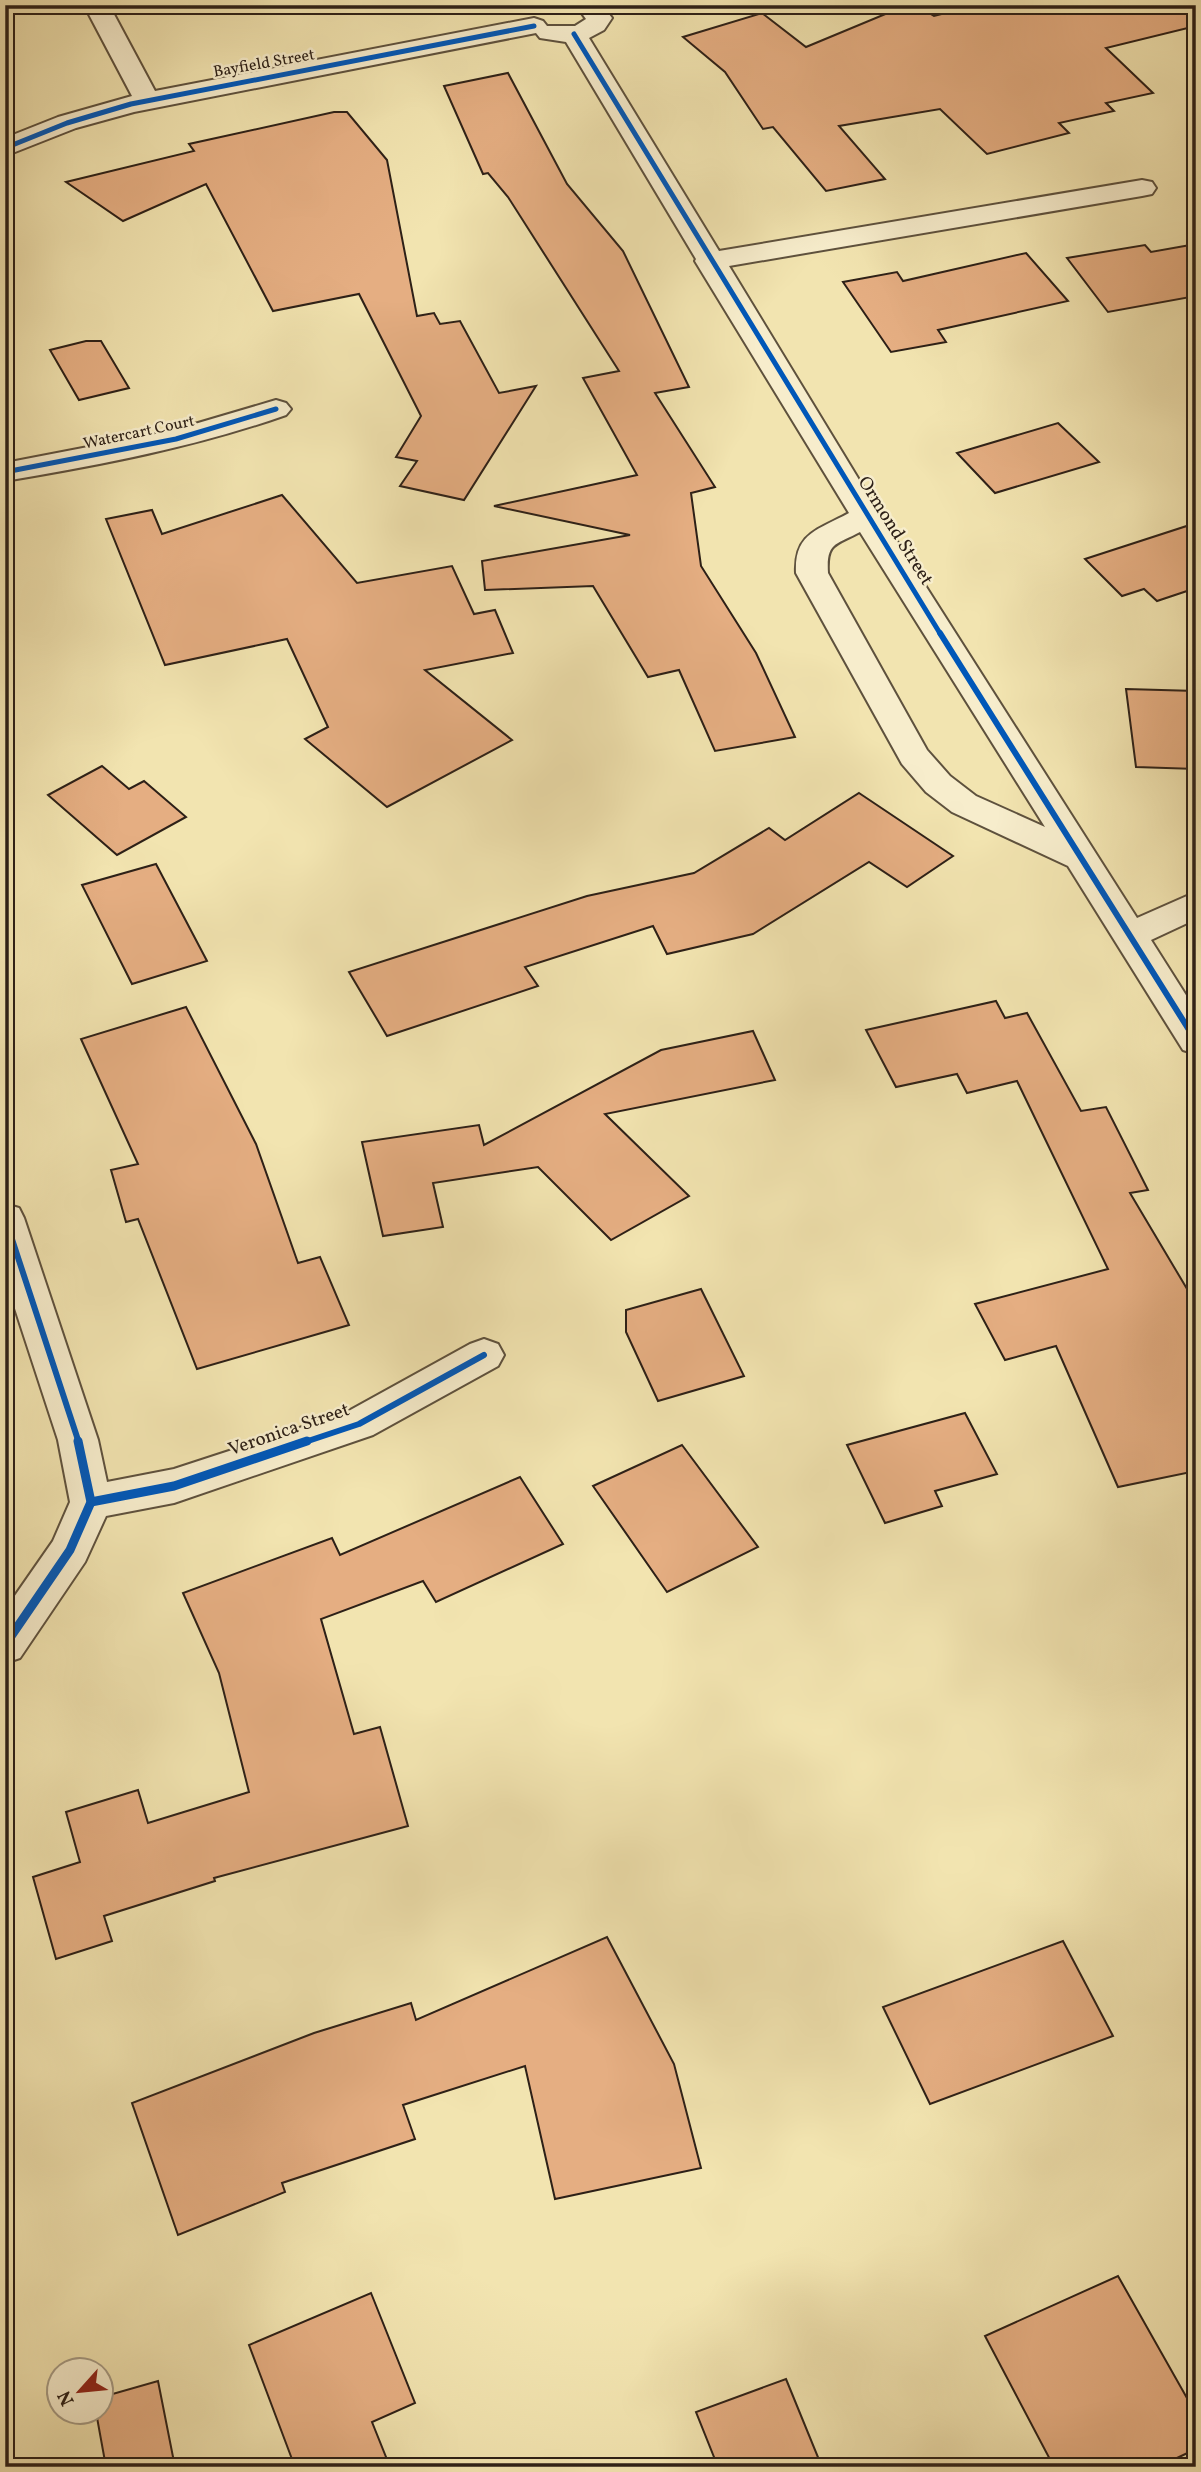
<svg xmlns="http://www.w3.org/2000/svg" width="1201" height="2472" viewBox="0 0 1201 2472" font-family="Vollkorn,serif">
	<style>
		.building { fill: #e5ae82; stroke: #2d2017; stroke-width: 2 }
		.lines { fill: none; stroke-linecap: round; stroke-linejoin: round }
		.minor-casing { stroke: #5e513d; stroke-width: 4 }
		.minor { fill: #f7edcc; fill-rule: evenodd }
		.cycleway-far2-casing { stroke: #f7edcc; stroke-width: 9 }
		.cycleway-far1-casing { stroke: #f7edcc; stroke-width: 10 }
		.cycleway-casing { stroke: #f7edcc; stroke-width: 13 }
		.cycleway-far2 { stroke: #0057b8; stroke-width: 5 }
		.cycleway-far1 { stroke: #0057b8; stroke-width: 6 }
		.cycleway { stroke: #0057b8; stroke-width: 9 }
		.labels { text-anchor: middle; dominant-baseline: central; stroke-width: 5; stroke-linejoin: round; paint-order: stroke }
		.far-street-label { font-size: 16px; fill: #2d2017; stroke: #f7edcc }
		.street-label { font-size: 19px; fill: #2d2017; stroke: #f7edcc }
	</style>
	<rect width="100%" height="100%" fill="#f2e4b0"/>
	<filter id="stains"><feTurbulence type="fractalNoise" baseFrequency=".00286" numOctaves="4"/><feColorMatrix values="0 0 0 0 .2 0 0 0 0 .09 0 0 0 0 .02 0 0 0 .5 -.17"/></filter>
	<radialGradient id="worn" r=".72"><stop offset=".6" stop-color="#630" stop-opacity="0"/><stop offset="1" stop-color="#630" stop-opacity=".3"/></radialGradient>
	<g class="building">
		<path d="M907,5H916L934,16L978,5H1196V26L1106,48L1153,93L1106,103L1114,111L1059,123L1069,133L987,154L940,109L839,126L885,179L826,191L773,127L763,129L725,72L683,37L762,13L806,47Z"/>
		<path d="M508,73L567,184L623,251L689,387L655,393L715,487L691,493L701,566L756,653L795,737L715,751L679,670L648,677L593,586L485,590L482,561L630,535L494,506L637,475L583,378L619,371L508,197L488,173L483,174L444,86Z"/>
		<path d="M334,112H347L387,160L417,316L434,313L440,324L460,321L499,393L536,386L464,500L400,486L417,461L396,457L421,416L359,294L273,311L206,184L123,221L66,182L194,151L189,144Z"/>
		<path d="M1196,244V296L1108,312L1067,258L1145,245L1151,252Z"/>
		<path d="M1026,253L1068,301L938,330L946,342L891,352L843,282L897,272L903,281Z"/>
		<path d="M86,341H101L129,388L79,400L50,350Z"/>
		<path d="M1058,423L1099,462L995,493L957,453Z"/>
		<path d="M282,495L357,583L452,566L474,614L495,610L513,653L425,670L512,740L387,807L305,739L328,727L287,639L165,665L106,519L152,510L162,534Z"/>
		<path d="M1196,523V588L1157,601L1144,589L1122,596L1085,559Z"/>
		<path d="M1126,689L1196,691V769L1136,767Z"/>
		<path d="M102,766L129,789L144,781L186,817L117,855L48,795Z"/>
		<path d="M859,793L953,856L907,887L869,862L753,934L667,954L653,926L525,967L538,986L387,1036L349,972L587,896L694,873L769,828L785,840Z"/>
		<path d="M156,864L207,961L132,984L82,885Z"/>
		<path d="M996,1001L1005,1018L1027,1013L1081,1111L1106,1107L1148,1190L1130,1193L1196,1304V1471L1118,1487L1056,1346L1005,1360L975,1304L1108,1269L1017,1081L967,1093L957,1074L896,1087L866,1030Z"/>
		<path d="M186,1007L256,1144L298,1263L320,1257L349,1325L197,1369L138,1219L126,1222L111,1170L138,1164L81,1039Z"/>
		<path d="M753,1031L775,1080L605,1114L689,1196L611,1240L538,1167L433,1183L443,1227L383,1236L362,1142L479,1125L484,1145L661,1050Z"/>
		<path d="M701,1289L744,1376L658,1401L626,1332V1310Z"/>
		<path d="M965,1413L997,1474L935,1491L942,1506L885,1523L847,1445Z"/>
		<path d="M682,1445L758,1547L667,1592L593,1486Z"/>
		<path d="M520,1477L563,1544L436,1602L423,1581L321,1619L354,1734L380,1727L408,1826L214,1878L215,1881L104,1916L112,1941L56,1959L33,1877L80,1862L66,1812L138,1790L148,1823L249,1792L219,1673L183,1593L332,1538L340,1555Z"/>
		<path d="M607,1937L674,2064L701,2168L555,2199L525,2066L403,2105L415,2139L282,2183L285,2192L178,2235L132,2103L314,2033L411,2003L416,2020Z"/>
		<path d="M1063,1941L1113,2036L930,2104L883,2007Z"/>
		<path d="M1118,2276L1196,2414V2449L1158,2467H1054L985,2336Z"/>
		<path d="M371,2293L415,2403L372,2422L390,2467H295L249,2345Z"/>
		<path d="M786,2379L822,2467H718L696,2412Z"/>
		<path d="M158,2381L175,2467H106L96,2412H102V2397Z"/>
	</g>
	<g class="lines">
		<defs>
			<g id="minor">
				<path d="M84,5H109L155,91L534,18L543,21L547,26H575L586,19L576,5H602L612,18L604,30L589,38L719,251L1142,180L1152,182L1156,188L1152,194L1142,196L729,266L881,516L1137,918L1196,892V919L1151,940L1196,1011V1054L1183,1050L1068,866L952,812L926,792L902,764L796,573C794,533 818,530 849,513L695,261L696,259L566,42L540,38L536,33L134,112L76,128L5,156V138L58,117L132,96ZM860,532L1045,827L976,796L950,776L927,750L828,573C826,542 836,545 860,532Z"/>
				<path d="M276,400L286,403L291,409L286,415C195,447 101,465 5,481V463L171,431Z"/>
				<path d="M5,1204L19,1208L24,1218L98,1440L107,1482L174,1469L345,1413L470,1344L484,1339L498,1344L504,1355L498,1366L373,1435L174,1503L106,1516L85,1562L20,1658L5,1663V1610L53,1541L70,1502L58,1440L5,1278Z"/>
			</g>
		</defs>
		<use href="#minor" class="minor-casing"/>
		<use href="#minor" class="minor"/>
		<defs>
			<g id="cycleway-far2">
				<path d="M574,34L941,635"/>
				<path d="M5,148L67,123L131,104L534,26"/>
				<path d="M5,472L176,439L276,409"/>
			</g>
			<g id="cycleway-far1">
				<path d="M940,633L1196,1041"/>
				<path d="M5,1218L79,1443"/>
				<path d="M302,1443L359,1424L484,1355"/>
			</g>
			<g id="cycleway">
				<path d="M91,1502L174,1486L307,1441"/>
				<path d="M5,1645L70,1550L91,1502L78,1441"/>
			</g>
		</defs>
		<use href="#cycleway-far2" class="cycleway-far2-casing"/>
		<use href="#cycleway-far1" class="cycleway-far1-casing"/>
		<use href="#cycleway" class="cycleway-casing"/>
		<use href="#cycleway-far2" class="cycleway-far2"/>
		<use href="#cycleway-far1" class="cycleway-far1"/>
		<use href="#cycleway" class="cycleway"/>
	</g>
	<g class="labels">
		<g class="far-street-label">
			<text transform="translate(264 64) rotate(-10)">Bayfield Street</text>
			<text transform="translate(139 433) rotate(-12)">Watercart Court</text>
		</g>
		<g class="street-label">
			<text transform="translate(895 531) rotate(58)">Ormond Street</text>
			<text transform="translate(289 1430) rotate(-19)">Veronica Street</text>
		</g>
	</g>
	<rect width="1201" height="2472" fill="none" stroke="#f2e4b0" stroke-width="28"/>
	<rect x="7" y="7" width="1187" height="2458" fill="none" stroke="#2d2017" stroke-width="3.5"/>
	<rect x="14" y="14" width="1173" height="2444" fill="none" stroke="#2d2017" stroke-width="2"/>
	<g transform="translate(80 2391) rotate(243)"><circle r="33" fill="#f7edcc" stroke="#a69b84" stroke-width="2"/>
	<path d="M0-5L12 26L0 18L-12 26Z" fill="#8f2418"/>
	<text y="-10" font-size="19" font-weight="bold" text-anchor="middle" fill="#2d2017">N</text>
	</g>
	<rect width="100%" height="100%" filter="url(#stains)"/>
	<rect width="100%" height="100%" fill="url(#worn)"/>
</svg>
